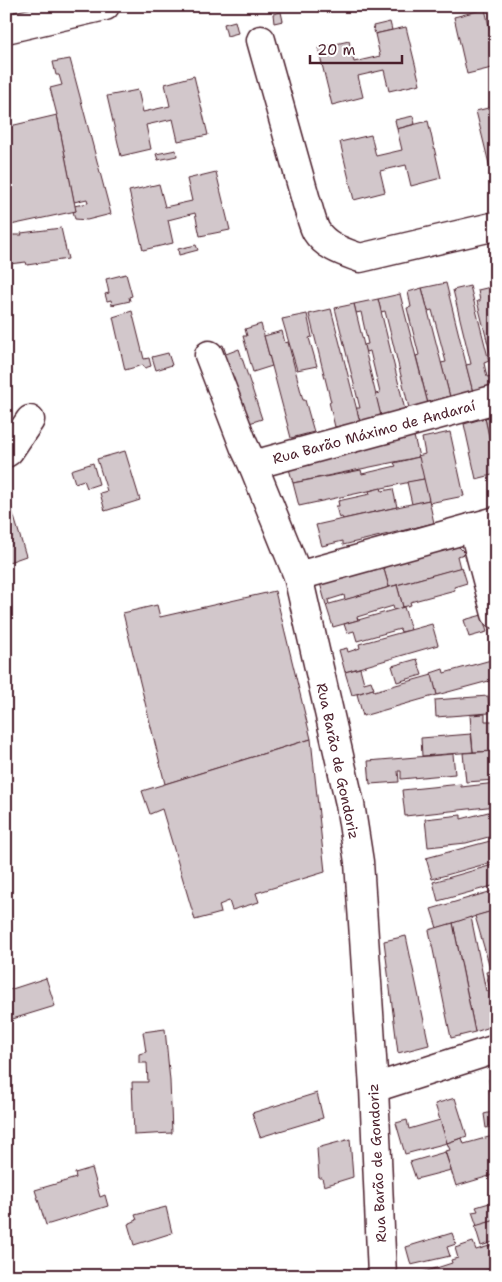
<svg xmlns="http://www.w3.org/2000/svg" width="502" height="1282" viewBox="0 0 502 1282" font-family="'Shantell Sans',sans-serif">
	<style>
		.building { fill: #d2c7cb; stroke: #4a1f2b }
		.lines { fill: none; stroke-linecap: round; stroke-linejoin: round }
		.minor-casing { stroke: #4a1f2b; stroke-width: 31 }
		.minor { stroke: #fff; stroke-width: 28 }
		.labels { text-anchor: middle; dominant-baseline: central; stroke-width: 4; stroke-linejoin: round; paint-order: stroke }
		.street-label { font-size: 14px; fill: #4a1f2b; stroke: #fff }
	</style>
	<rect width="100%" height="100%" fill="#fff"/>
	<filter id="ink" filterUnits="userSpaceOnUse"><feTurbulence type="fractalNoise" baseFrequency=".02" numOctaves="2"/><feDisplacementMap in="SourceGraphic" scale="10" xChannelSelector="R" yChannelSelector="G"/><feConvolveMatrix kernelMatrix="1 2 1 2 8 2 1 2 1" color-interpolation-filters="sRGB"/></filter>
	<g filter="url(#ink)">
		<g class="building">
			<path d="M485,9L490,30L496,29V44L493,45L496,56V67L467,74L454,17Z"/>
			<path d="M281,12L283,21L274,23L273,14Z"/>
			<path d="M235,21L238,33L227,36L224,24Z"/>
			<path d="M390,22L392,30L375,34L373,26Z"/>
			<path d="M406,27L420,84L389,91L384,70L358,76L363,97L332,105L318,48L349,41L354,62L380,56L375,34Z"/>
			<path d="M70,59L111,214L87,220L75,219L73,211H76L74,206L88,203L87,199L74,202L57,115L50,88L62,85L59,75H56L53,62Z"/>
			<path d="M194,76L208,135L178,141L173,119L146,125L151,149L121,156L107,96L138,90L143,112L170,106L165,84Z"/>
			<path d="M496,106V166L490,168L476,111Z"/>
			<path d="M57,115L76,211L6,226V127Z"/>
			<path d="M413,116L415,124L397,129L395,120Z"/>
			<path d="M428,121L441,178L411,186L406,165L380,171L385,192L354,200L340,142L371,135L376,156L402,150L397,129Z"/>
			<path d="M176,150L177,156L158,160L156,154Z"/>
			<path d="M216,172L230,230L200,236L195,213L168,220L173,243L143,250L129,191L159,184L165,207L192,201L187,179Z"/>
			<path d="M61,228L68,259L27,265L26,262L9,264L6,235H22L21,233Z"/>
			<path d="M196,245L198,250L179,255L178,249Z"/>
			<path d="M126,274L132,296L129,297L130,301L112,305L111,300L107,301L105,294L109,293L106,279Z"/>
			<path d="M446,283L473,392L450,397L441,363L446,362L432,310L428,311L422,288Z"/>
			<path d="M470,286L489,361L484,363L487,377L492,376L494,384L473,392L466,365L471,364L453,290Z"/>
			<path d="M495,286L496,364H493L477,301H480L478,290Z"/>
			<path d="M422,288L450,397L428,404L416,356L419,355L407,308L411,307L408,292Z"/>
			<path d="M400,294L428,404L409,408L385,311L381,312L378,299Z"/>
			<path d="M378,299L405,410L381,416L375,394L380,393L370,351L365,352L364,345L368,344L361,312L356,313L354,304Z"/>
			<path d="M354,304L381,416L360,422L356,408H360L335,308Z"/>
			<path d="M331,309L360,422L335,427L329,402H331L309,314Z"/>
			<path d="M132,311L144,359L149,358L151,366L145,368L143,365L125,370L113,317Z"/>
			<path d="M307,314L312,337L309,338L317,366L297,370L282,319Z"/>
			<path d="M261,324L272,366L253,372L243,336H247L245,329Z"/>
			<path d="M282,331L285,343L288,342L303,400H305L314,432L291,438L264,336Z"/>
			<path d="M223,345L226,354L239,349L262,419L243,425L218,346Z"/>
			<path d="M168,353L172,365L156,370L152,357Z"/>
			<path d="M496,415V469L485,418Z"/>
			<path d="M485,418L496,469V474L476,479L464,424Z"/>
			<path d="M413,432L419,457L293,483L287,462Z"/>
			<path d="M450,432L464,496L429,503L418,456L425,454L422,438Z"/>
			<path d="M125,451L140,500L105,511L100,493L107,491L97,459Z"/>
			<path d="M419,457L424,479L299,506L293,483L361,470L362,474L396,466L394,463Z"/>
			<path d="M93,463L99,484L87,488L84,480L75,483L71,470Z"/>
			<path d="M424,479L429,500L412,504L407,482Z"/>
			<path d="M381,488L382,491L393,489L397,507L343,519L342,517L339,518L336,506H339L338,501L370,494L369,491Z"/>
			<path d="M429,500L434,523L343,545V541L322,546L316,525Z"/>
			<path d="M11,507L26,556L6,563V509Z"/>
			<path d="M457,545L464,552L465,554L457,556L460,568L389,587L383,566Z"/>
			<path d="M383,566L389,587L345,600L344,595L328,600L329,604L326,605L320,583Z"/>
			<path d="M462,567L467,583L454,587L455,590L410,602L411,605L403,607L397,585Z"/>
			<path d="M397,585L403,607L394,610L393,606L357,617L358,620L333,627L326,605Z"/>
			<path d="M275,591L311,739L165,784L123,613L157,605L160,617Z"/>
			<path d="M404,607L411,630L401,632L400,629L357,641L354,631L347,633L344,624Z"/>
			<path d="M482,615L487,632L469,637L464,620Z"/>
			<path d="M432,624L438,645L345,672L339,650L347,648L348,652L360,648L359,644Z"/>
			<path d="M417,659L422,675L397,682L392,666Z"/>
			<path d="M491,660L496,679L437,695L431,673L443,669L444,673Z"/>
			<path d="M360,668L364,683L371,681L374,689L352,695L345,672Z"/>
			<path d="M432,675L437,695L363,716L357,694L373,689L374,691Z"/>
			<path d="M488,696L489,713L436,717L435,700Z"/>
			<path d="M485,714V721H496V751L473,752L470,715Z"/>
			<path d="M471,734L473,752L422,756L421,738Z"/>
			<path d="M311,739L325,872L256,893L259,902L232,910L229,901L219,905L221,913L195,920L162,809L150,814L142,791Z"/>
			<path d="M496,751V780L466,782L463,753Z"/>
			<path d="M453,754L455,774L401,779V771H398L399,782L370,784L368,761Z"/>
			<path d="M496,783V806L405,816L402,790L461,784V787Z"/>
			<path d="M496,810V835L466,843L428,847L425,819L461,815V819Z"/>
			<path d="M496,835V861L432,879L426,858L494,840L492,836Z"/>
			<path d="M496,864V885L438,901L433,882Z"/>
			<path d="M496,890V910L437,928L431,909Z"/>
			<path d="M496,910V1021L486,972L491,971L475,916Z"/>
			<path d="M471,917L486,991L490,990L496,1021V1025L475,1032L453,923Z"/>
			<path d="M453,923L475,1032L451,1038L429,930Z"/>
			<path d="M406,936L429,1045L398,1053L384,941Z"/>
			<path d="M46,978L55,1006L6,1021V991Z"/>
			<path d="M165,1029L170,1081L172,1133L134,1135L132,1082H148L147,1063H139V1054L146,1052L143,1032Z"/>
			<path d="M496,1078V1126L486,1128L484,1114L492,1112L489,1079Z"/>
			<path d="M317,1093L323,1118L260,1137L252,1113Z"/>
			<path d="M455,1098L467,1136L447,1143L435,1104Z"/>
			<path d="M407,1120L409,1129L440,1120L447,1143L405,1154L396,1123Z"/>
			<path d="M496,1135V1174L456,1186L445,1151L450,1150L447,1143L462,1138L464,1144Z"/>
			<path d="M350,1139L353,1177L324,1186L322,1178H319L317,1148Z"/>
			<path d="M445,1152L451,1170L416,1179L410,1162Z"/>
			<path d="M92,1168L100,1197L105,1195L108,1206L46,1225L35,1190L76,1178L75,1173Z"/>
			<path d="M496,1201V1220L477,1226L472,1212L478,1211L476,1207Z"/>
			<path d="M166,1207L172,1233L134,1245L128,1224L137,1220L135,1215Z"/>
			<path d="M496,1220V1241L481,1246L475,1226Z"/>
			<path d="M452,1233L456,1244L447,1247L450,1256L411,1265L406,1247Z"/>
			<path d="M473,1242L476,1250L496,1244V1267L468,1276H419L418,1274L452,1263L451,1260L458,1258L455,1248Z"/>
		</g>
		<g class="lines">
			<defs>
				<g id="minor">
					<path d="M6,29L105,6"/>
					<path d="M261,40L307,204C310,213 312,223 316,231C326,247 344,252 360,258L496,226"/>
					<path d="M209,355L244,446L253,465L298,576L350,804L359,862L374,1088L382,1276"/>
					<path d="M6,453L9,451L30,420"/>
					<path d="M253,465L496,399"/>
					<path d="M473,527L496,614"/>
					<path d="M298,576L496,521"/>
					<path d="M374,1088L496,1049"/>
				</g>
			</defs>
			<use href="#minor" class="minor-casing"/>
			<use href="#minor" class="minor"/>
		</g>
	</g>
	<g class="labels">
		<g class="street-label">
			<text transform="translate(374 432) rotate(-15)">Rua Barão Máximo de Andaraí</text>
			<text transform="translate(338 761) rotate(78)">Rua Barão de Gondoriz</text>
			<text transform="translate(377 1163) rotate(-93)">Rua Barão de Gondoriz</text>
		</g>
	</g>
	<rect width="502" height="1282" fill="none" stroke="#fff" stroke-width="25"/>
	<rect x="12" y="12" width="477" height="1257" fill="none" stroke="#4a1f2b" stroke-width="2" filter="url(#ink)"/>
	<path d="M310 55v8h92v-8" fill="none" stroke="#4a1f2b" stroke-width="2.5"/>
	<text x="317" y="55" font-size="15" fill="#4a1f2b" stroke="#ffffff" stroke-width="4" paint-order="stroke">20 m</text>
</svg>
